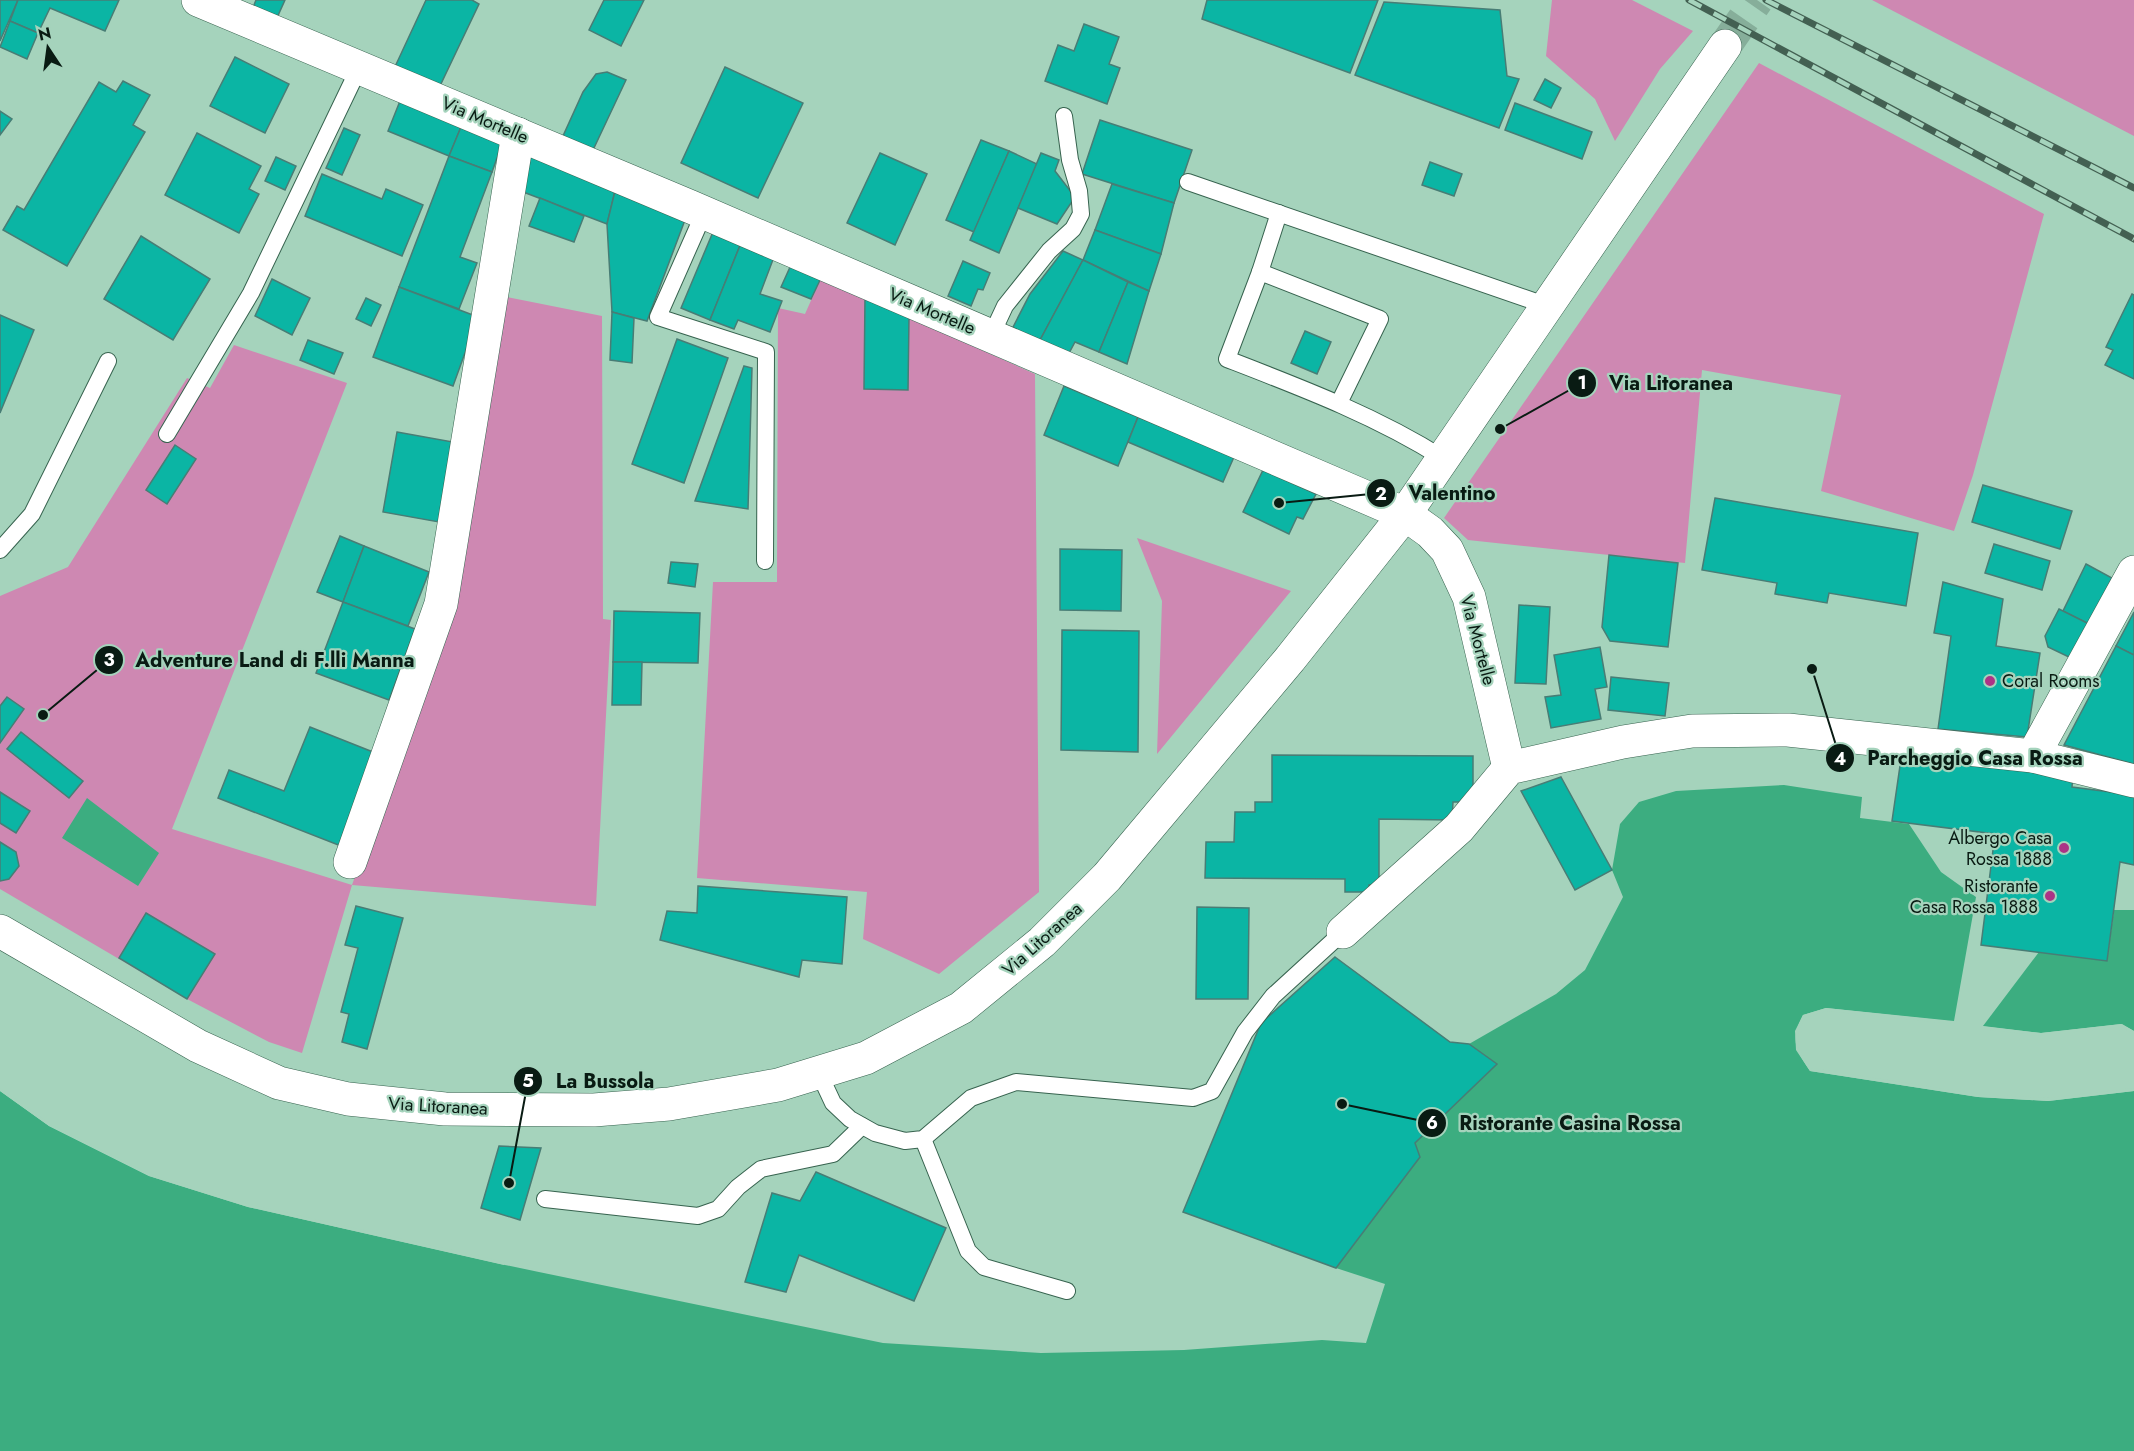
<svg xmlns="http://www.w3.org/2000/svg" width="2134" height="1451" viewBox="0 0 2134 1451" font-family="Jost,sans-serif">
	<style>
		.green { fill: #ce88b2 }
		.water { fill: #3cad80 }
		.pier { fill: #a5d3bc }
		.building { fill: #0bb5a4; stroke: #487d75; stroke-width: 1.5 }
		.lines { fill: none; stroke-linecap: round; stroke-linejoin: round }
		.tertiary-tunnel { stroke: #86ae9a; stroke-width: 33; stroke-dasharray: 33 16; stroke-linecap: butt }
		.service-casing { stroke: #37634f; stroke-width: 18 }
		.minor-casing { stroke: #37634f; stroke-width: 34 }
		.tertiary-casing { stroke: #37634f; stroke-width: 34 }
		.service { stroke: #fff; stroke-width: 16 }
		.minor { stroke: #fff; stroke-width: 33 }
		.tertiary { stroke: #fff; stroke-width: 33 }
		.rail-casing { stroke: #436052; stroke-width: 7 }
		.rail { stroke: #a5d3bc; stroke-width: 4.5; stroke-dasharray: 14; stroke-linecap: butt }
		.poi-dot { fill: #ac3386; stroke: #a5d3bc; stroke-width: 2 }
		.labels { text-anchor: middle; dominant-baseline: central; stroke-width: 4.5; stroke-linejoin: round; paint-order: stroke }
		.street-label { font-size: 18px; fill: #091b13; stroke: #a5d3bc }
		.poi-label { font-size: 18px; fill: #091b13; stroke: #a5d3bc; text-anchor: end }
		.leader { fill: none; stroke: #091b13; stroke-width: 2 }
		.callout-dot { fill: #091b13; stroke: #a5d3bc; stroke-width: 2 }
		.mark-label { font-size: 18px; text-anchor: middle; font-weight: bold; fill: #fff }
		.callout-label { font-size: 20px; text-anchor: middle; font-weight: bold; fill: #091b13; stroke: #a5d3bc; stroke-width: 4.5; stroke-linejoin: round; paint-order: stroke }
	</style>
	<rect width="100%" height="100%" fill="#a5d3bc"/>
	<g class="green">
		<path d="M1552,0H1632L1693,31L1660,69L1615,141L1595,99L1546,56Z"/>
		<path d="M1872,0H2134V136Z"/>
		<path d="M1759,63L2044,214L1973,475L1954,531L1821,491L1841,395L1702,370L1685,563L1468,540L1444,518Z"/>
		<path d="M821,278L1035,374L1039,892L939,974L863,939L867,892L697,878L713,582H777L778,308L805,314Z"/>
		<path d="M502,296L602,316L603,619L611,620L596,906L352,885L302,1053L269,1042L187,999L0,889V596L68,567L187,378L210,388L234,345L347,383L172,829L352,885L451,608Z"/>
		<path d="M1137,538L1291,591L1157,754L1162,601Z"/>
	</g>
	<g class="water">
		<path d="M1784,785L1862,797L1860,818L1909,824L1941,872L1976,897L1954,1021L1826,1008L1803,1015C1790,1040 1795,1049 1810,1071L1978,1097L2048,1101L2134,1091V1451H0V1091L49,1126L149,1176L248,1207L505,1265L883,1343L1041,1353L1184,1350L1322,1340L1366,1343L1385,1284L1336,1268L1420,1157L1415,1143L1497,1064L1469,1044L1556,994L1585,970L1623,897L1612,870L1620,824L1639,802L1676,791Z"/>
		<path d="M87,798L159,853L138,886L62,838Z"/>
		<path d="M2114,910H2134V1031L2121,1024L2041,1033L1983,1026L2039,952L2107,961Z"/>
	</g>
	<g class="pier">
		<path d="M1826,1008L1957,1022L1954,1024L1826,1011L1805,1018L1798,1032L1799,1049L1811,1068L1978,1094L2047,1098L2134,1088V1091L2048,1101L1978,1097L1810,1071L1796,1050L1795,1031L1803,1015Z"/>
		<path d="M2122,1024L2134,1031V1034L2121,1027L2040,1036L1982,1029L1980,1026L2041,1033Z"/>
		<path d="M0,1088L50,1124L150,1174L249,1204L505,1262L504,1265L248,1207L149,1176L49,1126L0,1091Z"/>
	</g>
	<g class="building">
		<path d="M0,0H18L0,41Z"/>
		<path d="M18,0H119L105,31L50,8L38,33L10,21Z"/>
		<path d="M256,0H285L276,20L252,10Z"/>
		<path d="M426,0H472L479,4L438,90L393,71Z"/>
		<path d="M604,0H644L621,46L589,30Z"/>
		<path d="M1207,0H1378L1350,73L1202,19Z"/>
		<path d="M1384,2L1500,10L1507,76L1519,79L1499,128L1355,75Z"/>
		<path d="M10,21L38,33L27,59L0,47Z"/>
		<path d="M1084,24L1119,37L1109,64L1120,68L1107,104L1045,81L1058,45L1074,51Z"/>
		<path d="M235,57L289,84L265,133L210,106Z"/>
		<path d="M725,67L803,103L758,198L681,163Z"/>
		<path d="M607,72L626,80L593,150L563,136L583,92L596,74Z"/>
		<path d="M1545,79L1561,88L1551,108L1534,100Z"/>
		<path d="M123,81L150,95L133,125L145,132L67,266L3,230L17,206L24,210L99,82L116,92Z"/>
		<path d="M400,101L461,127L449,156L388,131Z"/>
		<path d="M1515,103L1592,132L1582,159L1505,130Z"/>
		<path d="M0,111L12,119L0,135Z"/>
		<path d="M1100,120L1192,150L1174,203L1082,174Z"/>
		<path d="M461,127L502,144L492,172L449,156Z"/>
		<path d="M344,128L360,135L342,175L326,168Z"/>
		<path d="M197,133L261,166L249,189L259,194L239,233L165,195Z"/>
		<path d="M981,140L1009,151L974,232L946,220Z"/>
		<path d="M1009,151L1037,164L999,253L970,240Z"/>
		<path d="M880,153L927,174L895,245L847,223Z"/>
		<path d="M1041,153L1059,160L1055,171L1075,197L1057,224L1018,208Z"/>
		<path d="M449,156L492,172L460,257L477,263L459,309L399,287Z"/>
		<path d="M531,156L615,191L607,224L518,190Z"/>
		<path d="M276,157L296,166L285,190L265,181Z"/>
		<path d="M1430,162L1462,174L1454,196L1422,185Z"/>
		<path d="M322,174L382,199L386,189L423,205L402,256L305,216Z"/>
		<path d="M1112,184L1174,203L1161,254L1095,230Z"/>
		<path d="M615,191L685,220L647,321L612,312L607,224Z"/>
		<path d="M540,198L584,216L574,242L529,226Z"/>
		<path d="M1095,230L1161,254L1149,291L1083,260Z"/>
		<path d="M713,232L741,243L710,320L681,308Z"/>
		<path d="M141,236L210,279L173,340L104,299Z"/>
		<path d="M741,243L774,257L760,294L782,301L770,332L738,320L734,329L710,320Z"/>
		<path d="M1063,251L1083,260L1039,342L1011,331L1030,294Z"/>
		<path d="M1083,260L1128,282L1099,352L1075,342L1068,355L1039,342Z"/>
		<path d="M963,261L990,273L983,290L978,289L971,306L948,296Z"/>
		<path d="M791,265L821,278L811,299L781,287Z"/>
		<path d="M272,279L310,298L292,335L255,316Z"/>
		<path d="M1128,282L1149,291L1127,364L1099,352Z"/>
		<path d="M399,287L478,317L453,386L373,357Z"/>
		<path d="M2132,294L2134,295V379L2105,365L2113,350L2106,347Z"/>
		<path d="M865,297L909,317L908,390L864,389Z"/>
		<path d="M366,298L381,305L371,326L356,319Z"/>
		<path d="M612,312L634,318L632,363L610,360Z"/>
		<path d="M0,315L34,330L0,413Z"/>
		<path d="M1305,331L1331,342L1317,374L1291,363Z"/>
		<path d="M677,339L728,358L684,483L632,464Z"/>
		<path d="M308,340L343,353L334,374L300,360Z"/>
		<path d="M744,366L752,368L748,509L695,501Z"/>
		<path d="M1064,386L1138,417L1118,466L1044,435Z"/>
		<path d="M1138,417L1234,457L1223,482L1128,442Z"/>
		<path d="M397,432L453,442L439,522L383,512Z"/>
		<path d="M175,445L196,459L167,504L146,490Z"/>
		<path d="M1263,470L1316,494L1303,519L1297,517L1289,534L1243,512Z"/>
		<path d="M1983,485L2072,511L2060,549L1972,522Z"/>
		<path d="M1715,498L1918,533L1906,606L1829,593L1827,603L1775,594L1777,583L1702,570Z"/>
		<path d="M340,536L364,546L343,602L317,592Z"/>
		<path d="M1994,544L2050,561L2042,590L1985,573Z"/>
		<path d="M364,546L429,572L408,626L343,602Z"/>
		<path d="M1060,549L1122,550L1121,611L1060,610Z"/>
		<path d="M1609,555L1678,563L1668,647L1610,641L1602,627Z"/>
		<path d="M671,562L698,564L695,587L668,583Z"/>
		<path d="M2086,564L2112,578L2089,624L2063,611Z"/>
		<path d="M1943,582L2003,599L1996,646L2040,653L2027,737L1938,729L1951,636L1934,633Z"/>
		<path d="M343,602L415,629L389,700L316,673Z"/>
		<path d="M1519,605L1550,607L1546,684L1515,683Z"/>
		<path d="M2059,609L2089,624L2071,658L2048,647L2045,636Z"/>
		<path d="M614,611L700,613L698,663L613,662Z"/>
		<path d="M2134,612V655L2116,646Z"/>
		<path d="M1062,630L1139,631L1138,752L1061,750Z"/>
		<path d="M2116,646L2134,655V764L2064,745Z"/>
		<path d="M1600,647L1607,687L1595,689L1601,719L1551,728L1545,697L1561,695L1554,655Z"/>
		<path d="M613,662H642L641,705H612Z"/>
		<path d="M1611,677L1669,683L1665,716L1608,710Z"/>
		<path d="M7,697L24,709L0,743V706Z"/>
		<path d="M310,727L378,754L341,846L218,798L229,770L284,791Z"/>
		<path d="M21,732L83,781L69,798L7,749Z"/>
		<path d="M1902,752L2073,774L2072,787L2134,795V865L2120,862L2107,961L1981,945L1995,834L1892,821Z"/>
		<path d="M1272,755L1473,756V802H1453L1452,820L1379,819V884L1369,885V892H1345V879L1205,878L1206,842H1234L1235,812H1255V802H1272Z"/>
		<path d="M1561,777L1612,870L1575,890L1521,791Z"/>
		<path d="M0,792L30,811L16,833L0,823Z"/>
		<path d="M0,842L16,852L19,866L9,879L0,881Z"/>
		<path d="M698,886L847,897L842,964L802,960L799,977L660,940L667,911L697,913Z"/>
		<path d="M356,906L403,918L367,1049L342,1042L349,1014L341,1012L358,948L345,945Z"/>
		<path d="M1197,907L1249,908L1248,999H1196Z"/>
		<path d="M146,913L215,954L187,999L119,958Z"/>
		<path d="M1335,957L1450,1042L1469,1044L1497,1064L1415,1143L1420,1157L1336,1268L1183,1212L1261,1023Z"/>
		<path d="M499,1146L541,1148L520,1220L481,1208Z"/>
		<path d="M816,1172L946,1228L914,1301L799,1255L786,1292L745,1282L772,1193L800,1201Z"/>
	</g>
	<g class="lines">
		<path class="tertiary-tunnel" d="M1725,46L1757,0"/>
		<defs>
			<g id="service">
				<path d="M1188,182L1548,306"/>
				<path d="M704,213L658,317L766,352L765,561"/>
				<path d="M1260,272L1279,213"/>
				<path d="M991,336L1005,306L1049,251L1073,229L1081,214L1079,191L1070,160L1064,116"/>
				<path d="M1339,403L1380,319L1260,272L1227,359C1302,388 1376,416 1444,459"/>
				<path d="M167,434L251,293L359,68"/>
				<path d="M0,550L32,514L108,361"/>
				<path d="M819,1073L833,1103L850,1119L875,1133L905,1141L923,1139L971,1098L1016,1082L1193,1098L1212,1091L1245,1032L1273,996L1343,932"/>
				<path d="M923,1139L968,1251L984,1267L1067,1291"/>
				<path d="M545,1199L698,1216L718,1209L738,1187L761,1169L833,1154L862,1126"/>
			</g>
			<g id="minor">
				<path d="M198,0L691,207L1405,514L1430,532L1447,550L1469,597L1509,768"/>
				<path d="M2033,756L2134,572"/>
				<path d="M350,862L441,604L518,134"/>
				<path d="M1343,932L1459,828L1509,768L1623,742L1692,731L1788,730L2033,756L2134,781"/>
			</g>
			<path id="tertiary" d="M0,931L198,1046L279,1083L348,1099L445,1109L594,1110L669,1104L778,1085L866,1058L961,1008L1042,942L1107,877L1290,659L1405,514L1725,46"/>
		</defs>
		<use href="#service" class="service-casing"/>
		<use href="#minor" class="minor-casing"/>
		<use href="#tertiary" class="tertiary-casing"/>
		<use href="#service" class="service"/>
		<use href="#minor" class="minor"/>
		<use href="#tertiary" class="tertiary"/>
		<defs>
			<g id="rail">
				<path d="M1689,0L2134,239"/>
				<path d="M1766,0L2134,188"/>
			</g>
		</defs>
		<use href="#rail" class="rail-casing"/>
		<use href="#rail" class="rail"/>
	</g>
	<g class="poi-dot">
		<circle cx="1990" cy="681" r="6"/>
		<circle cx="2064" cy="848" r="6"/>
		<circle cx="2050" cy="896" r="6"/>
	</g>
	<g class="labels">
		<g class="street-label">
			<text transform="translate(485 120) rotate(23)">Via Mortelle</text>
			<text transform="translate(932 311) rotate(23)">Via Mortelle</text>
			<text transform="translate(1478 640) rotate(75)">Via Mortelle</text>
			<text transform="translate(1042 939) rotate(-42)">Via Litoranea</text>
			<text transform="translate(438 1106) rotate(3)">Via Litoranea</text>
		</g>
		<g class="poi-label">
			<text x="2002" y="681" text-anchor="start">Coral Rooms</text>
			<text x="2052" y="838">Albergo Casa<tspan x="2052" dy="21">Rossa 1888</tspan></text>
			<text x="2038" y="886">Ristorante<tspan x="2038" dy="21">Casa Rossa 1888</tspan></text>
		</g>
	</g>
	<path class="leader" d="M1500 429L1582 383M1279 503L1381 493M43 715L109 660M1812 669L1840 758M509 1183L528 1081M1342 1104L1432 1123"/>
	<g class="callout-dot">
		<circle cx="1500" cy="429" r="6"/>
		<circle cx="1279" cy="503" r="6"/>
		<circle cx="43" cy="715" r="6"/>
		<circle cx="1812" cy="669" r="6"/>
		<circle cx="509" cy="1183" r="6"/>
		<circle cx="1342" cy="1104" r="6"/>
		<circle cx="1582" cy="383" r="15"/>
		<circle cx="1381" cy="493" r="15"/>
		<circle cx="109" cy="660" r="15"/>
		<circle cx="1840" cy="758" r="15"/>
		<circle cx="528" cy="1081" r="15"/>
		<circle cx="1432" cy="1123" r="15"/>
	</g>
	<g class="mark-label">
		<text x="1582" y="389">1</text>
		<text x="1381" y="500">2</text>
		<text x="109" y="666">3</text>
		<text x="1840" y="765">4</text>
		<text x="528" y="1087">5</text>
		<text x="1432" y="1129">6</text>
	</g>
	<g class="callout-label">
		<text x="1671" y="390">Via Litoranea</text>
		<text x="1452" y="500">Valentino</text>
		<text x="275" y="667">Adventure Land di F.lli Manna</text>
		<text x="1975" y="765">Parcheggio Casa Rossa</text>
		<text x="605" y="1088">La Bussola</text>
		<text x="1570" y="1130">Ristorante Casina Rossa</text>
	</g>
	<g transform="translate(48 48) rotate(347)" stroke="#a5d3bc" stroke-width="4.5" paint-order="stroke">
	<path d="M0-4.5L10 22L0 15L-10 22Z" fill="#091b13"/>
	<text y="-9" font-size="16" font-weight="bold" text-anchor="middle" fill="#091b13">N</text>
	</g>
</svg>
